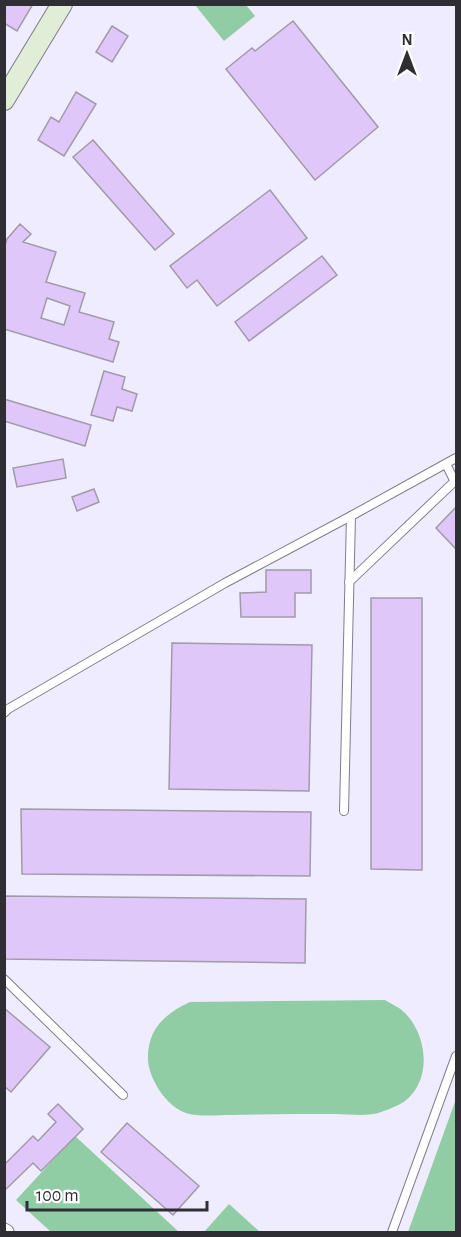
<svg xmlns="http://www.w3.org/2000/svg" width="461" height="1237" viewBox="0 0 461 1237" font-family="'Alegreya Sans',sans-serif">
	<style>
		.green { fill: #91cda4 }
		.building { fill: #e0c7f9; stroke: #a19aa9; stroke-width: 1.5; fill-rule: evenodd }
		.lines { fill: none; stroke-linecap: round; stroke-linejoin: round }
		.lane-casing { stroke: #7f7d8d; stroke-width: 10 }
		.street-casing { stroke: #7f7d8d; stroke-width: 17 }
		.secondary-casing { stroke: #7f7d8d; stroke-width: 22 }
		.lane { stroke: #fff; stroke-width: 8 }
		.street { stroke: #fff; stroke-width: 15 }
		.secondary { stroke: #e1edd6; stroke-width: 20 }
	</style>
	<rect width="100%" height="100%" fill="#eeecfe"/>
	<g class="green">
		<path d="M195,5H246L255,16L224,41Z"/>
		<path d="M385,1000C391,1004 399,1007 404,1012C427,1034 433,1079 405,1101C399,1105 388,1110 381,1112C368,1117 349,1114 336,1114C301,1114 266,1114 231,1115C219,1115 197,1117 186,1113C166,1106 149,1079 148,1060C147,1030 164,1014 190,1002Z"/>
		<path d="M456,1099V1232H408Z"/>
		<path d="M75,1136L179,1232H51L16,1200Z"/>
		<path d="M229,1204L260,1232H204Z"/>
	</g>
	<g class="building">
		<path d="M4,4H33L17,31L4,23Z"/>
		<path d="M293,21L378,127L315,180L226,69L252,48L255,51Z"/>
		<path d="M112,26L128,36L112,62L96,52Z"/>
		<path d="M76,92L96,104L64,156L38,140L51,117L59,122Z"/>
		<path d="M93,140L174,234L155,250L73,157Z"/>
		<path d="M270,190L307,238L217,306L197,280L187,288L170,266Z"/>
		<path d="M20,224L31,234L23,242L56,252L46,282L85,293L79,312L114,322L109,339L119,342L113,362L4,329V248L7,239ZM47,298L70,306L64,325L41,318Z"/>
		<path d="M322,256L337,275L249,341L235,322Z"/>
		<path d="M104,371L125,377L122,389L137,394L132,411L117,407L113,421L91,415Z"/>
		<path d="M4,399L91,425L85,446L4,421Z"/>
		<path d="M63,459L66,478L17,487L13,468Z"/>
		<path d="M94,489L99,502L77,511L72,497Z"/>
		<path d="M456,507V549L436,528Z"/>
		<path d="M266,570H311V593H295V617H241L240,593L266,592Z"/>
		<path d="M371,598H422V870L371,869Z"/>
		<path d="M172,643L312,645L309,791L169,789Z"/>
		<path d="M21,809L311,812L310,876L22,874Z"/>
		<path d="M4,896L306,899L305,963L4,959Z"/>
		<path d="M4,1008L50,1047L11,1092L4,1086Z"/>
		<path d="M58,1104L83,1129L41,1171L33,1163L4,1191V1165L33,1136L38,1141L56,1122L48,1114Z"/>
		<path d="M127,1123L199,1186L173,1215L101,1152Z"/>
	</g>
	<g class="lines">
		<defs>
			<g id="lane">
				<path d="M446,464L455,482"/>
				<path d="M349,582L456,480"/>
				<path d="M4,713L8,709L225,583L351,516"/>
				<path d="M344,811L351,516L456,458"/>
				<path d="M4,979L123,1095"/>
				<path d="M392,1232L456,1056"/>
			</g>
			<path id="street" d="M4,1231L6,1232"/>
			<path id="secondary" d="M4,100L62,4"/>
		</defs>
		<use href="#lane" class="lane-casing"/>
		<use href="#street" class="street-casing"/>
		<use href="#secondary" class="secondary-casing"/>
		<use href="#lane" class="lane"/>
		<use href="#street" class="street"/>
		<use href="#secondary" class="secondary"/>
	</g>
	<rect width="461" height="1237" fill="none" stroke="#2f2e35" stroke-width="12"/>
	<g transform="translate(407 54)" stroke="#ffffff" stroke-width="4.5" paint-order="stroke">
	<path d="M0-4.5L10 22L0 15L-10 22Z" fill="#2f2e35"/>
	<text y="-9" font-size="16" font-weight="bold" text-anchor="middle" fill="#2f2e35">N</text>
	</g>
	<path d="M27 1201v9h180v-9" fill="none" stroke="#2f2e35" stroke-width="3"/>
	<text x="36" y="1201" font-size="18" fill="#2f2e35" stroke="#ffffff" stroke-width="4.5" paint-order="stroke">100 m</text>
</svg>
